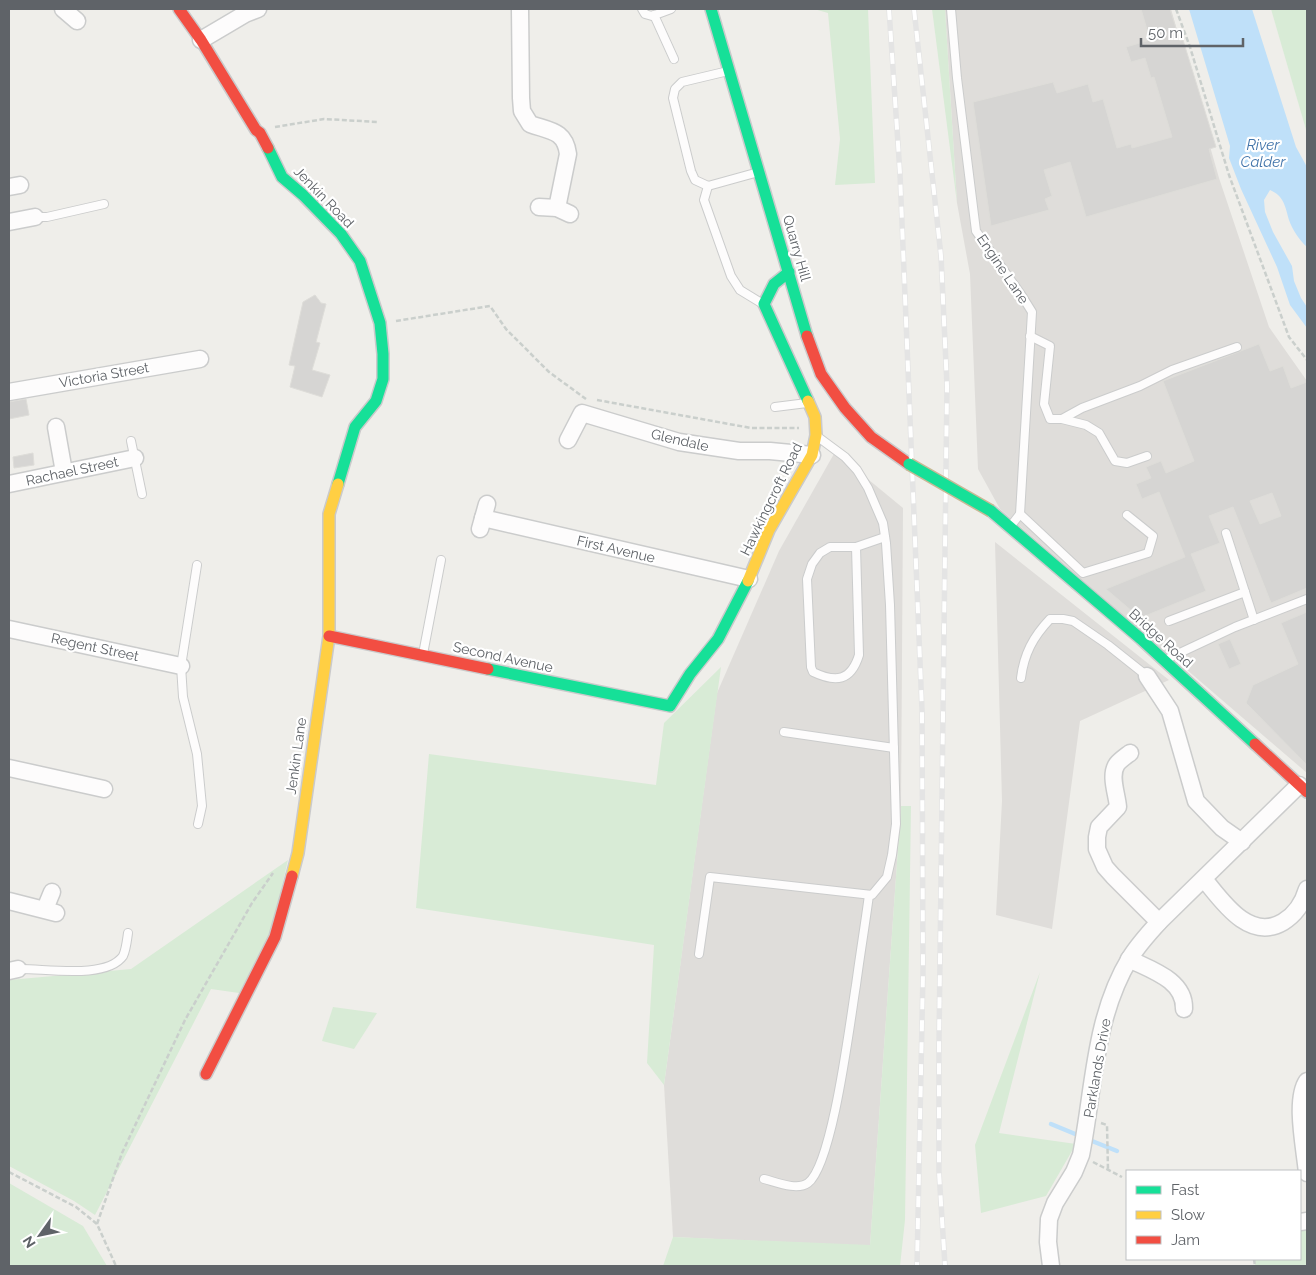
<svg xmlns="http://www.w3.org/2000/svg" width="1316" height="1275" viewBox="0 0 1316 1275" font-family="Raleway,sans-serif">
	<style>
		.industrial { fill: #dfddda }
		.green { fill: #d8ebd6 }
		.water { fill: #bfe0f9 }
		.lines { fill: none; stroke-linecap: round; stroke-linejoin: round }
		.stream { stroke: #bfe0f9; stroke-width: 4.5 }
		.building { fill: #d6d5d3; stroke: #deddd9; fill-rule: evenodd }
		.lane-casing { stroke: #cbcccc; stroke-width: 10 }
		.street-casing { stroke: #cbcccc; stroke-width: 19 }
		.fast-casing { stroke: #cacacb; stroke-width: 14 }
		.slow-casing { stroke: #cacacb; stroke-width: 14 }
		.jam-casing { stroke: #cacacb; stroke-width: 14 }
		.path { stroke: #cacfcc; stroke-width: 2.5; stroke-dasharray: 5 2.5; stroke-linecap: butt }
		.lane { stroke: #fdfcfc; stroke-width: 8 }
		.street { stroke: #fdfcfc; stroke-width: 16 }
		.fast { stroke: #16e098; stroke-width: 11 }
		.slow { stroke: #ffcf43; stroke-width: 11 }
		.jam { stroke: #f24e42; stroke-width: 11 }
		.rail-casing { stroke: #e4e4e4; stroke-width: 5.5 }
		.rail { stroke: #fff; stroke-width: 4; stroke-dasharray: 11; stroke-linecap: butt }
		.fast-bridge-casing { stroke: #c8b996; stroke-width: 14; stroke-linecap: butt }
		.fast-bridge { stroke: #16e098; stroke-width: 11 }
		.labels { text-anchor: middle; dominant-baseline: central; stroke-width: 4.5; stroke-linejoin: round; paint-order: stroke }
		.street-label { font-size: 14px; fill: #5f6368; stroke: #fff }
		.water-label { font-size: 15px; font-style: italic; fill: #4174aa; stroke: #fff }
	</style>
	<rect width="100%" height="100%" fill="#efeeea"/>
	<g class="industrial">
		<path d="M945,9H1171L1219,178L1269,327L1307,381V773L1000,509L978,469L970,274L957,203Z"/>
		<path d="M835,452L903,508L901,806L870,1246L673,1237L664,1085L717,693L779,551Z"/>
		<path d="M995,542L1169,680L1080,721L1052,929L996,915L1002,801Z"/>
	</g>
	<g class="green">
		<path d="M814,9H868L875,183L835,185L840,139L828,13Z"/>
		<path d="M932,9H945L957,203Z"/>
		<path d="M1271,9H1307V133Z"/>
		<path d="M721,667L664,1085L647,1063L654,945L416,908L429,754L656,785L664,723Z"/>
		<path d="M901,806H911L905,1220L900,1266H663L673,1237L870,1245Z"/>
		<path d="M288,860L271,933L239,993L211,989L95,1215L74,1201L9,1166V980L131,969Z"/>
		<path d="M1040,972L999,1133L1076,1144L1046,1196L981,1213L975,1145Z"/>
		<path d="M333,1007L377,1013L354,1049L322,1041Z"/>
		<path d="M9,1183L83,1226L107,1266H9Z"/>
		<path d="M1307,1221V1266H1255L1254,1259H1300V1222Z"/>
	</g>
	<path class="water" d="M1189,9H1252L1296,147L1307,167V247C1300,241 1292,229 1289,220C1285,206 1284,196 1270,190L1264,200L1265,212L1273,232L1292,266L1294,281L1301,298L1307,307V328L1290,305L1277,267L1241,189L1229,158L1230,146Z"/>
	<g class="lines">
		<g class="stream">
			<path d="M1051,1124L1080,1136"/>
			<path d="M1087,1139L1117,1151"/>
		</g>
	</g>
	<g class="building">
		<path d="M1141,9H1170L1180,41L1183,40L1216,147L1209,149L1217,179L1086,217L1070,162L1044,170L1052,196L1045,199L1049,210L991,226L973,102L1053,82L1057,93L1088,84L1093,102L1103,99L1117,148L1131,144L1132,148L1172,137L1154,77L1151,78L1145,58L1131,62L1126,47L1150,40Z"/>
		<path d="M315,295L321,303L326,304L316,342L320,343L312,370L330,375L322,397L290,387L295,366L289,365L303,302Z"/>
		<path d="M1259,344L1270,371L1283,366L1291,388L1307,382V588L1271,603L1233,507L1209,516L1220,543L1191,554L1206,591L1140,618L1106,589L1185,557L1159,492L1142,499L1136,484L1151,478L1146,467L1161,461L1166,473L1194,461L1163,381ZM1272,493L1281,516L1260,524L1250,501Z"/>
		<path d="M26,399L29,415L9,419V402Z"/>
		<path d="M33,453L34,465L14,468L13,457Z"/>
		<path d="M1307,612V765L1246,703L1253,685L1298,664L1281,623Z"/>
		<path d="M1230,639L1241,664L1229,669L1218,644Z"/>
	</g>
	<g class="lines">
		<defs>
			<g id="lane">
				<path d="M642,9L645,14L652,16L671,9"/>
				<path d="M951,9L957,78L976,231L1022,296L1032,312L1020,514L1013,523"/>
				<path d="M654,15L674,59"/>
				<path d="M724,72L682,82L675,89L673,98L691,171L695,180L708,186L755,173"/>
				<path d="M708,186L704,200L731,276L740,290L763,304"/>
				<path d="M35,217H47L104,204"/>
				<path d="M1030,336L1050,346L1044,404L1050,419H1062L1082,408L1140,386L1172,370L1237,347"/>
				<path d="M775,407L807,403"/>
				<path d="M1062,419L1086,425L1099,433L1115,461L1127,463L1147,456"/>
				<path d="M131,441L142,494"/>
				<path d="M1020,514L1083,573L1148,553L1153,536L1127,515"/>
				<path d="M1226,533L1254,620"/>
				<path d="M856,547L859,655C851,681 836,683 813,672L811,667L807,579L812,564L820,553L830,547H856L885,537"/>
				<path d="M197,565L181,666L183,697L197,754L202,806L198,824"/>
				<path d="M1169,621L1245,592"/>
				<path d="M423,654L441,560"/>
				<path d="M1169,658L1235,627L1307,599"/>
				<path d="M1021,678C1024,654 1033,637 1050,619H1063L1073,621L1108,645L1147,676"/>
				<path d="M784,732L894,748"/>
				<path d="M699,954L710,877L872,895L887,877L892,855L896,824L890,605L886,543L883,523L868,488L857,470L845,457L818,437"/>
				<path d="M18,969C43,968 106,980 123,956C126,950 127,940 128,933"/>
				<path d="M764,1179C776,1182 797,1191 808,1183C833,1164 850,1021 856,985C860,955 865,925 869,895"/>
			</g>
			<g id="street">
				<path d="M63,9L77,21"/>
				<path d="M520,9L521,98L522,111L530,124C549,131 565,130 568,154L557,208"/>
				<path d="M201,40L245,14L258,9"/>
				<path d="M9,187L20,185"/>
				<path d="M539,207L557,208L570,214"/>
				<path d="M9,222L35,217"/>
				<path d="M9,392L200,359"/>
				<path d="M56,427L64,472"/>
				<path d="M568,440L582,413L679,442L739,451H770L812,455"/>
				<path d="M9,484L135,458"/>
				<path d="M483,518L749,579"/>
				<path d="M480,529L487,504"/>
				<path d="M9,629L181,666"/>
				<path d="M1147,676L1170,711L1196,801L1222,828L1242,842"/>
				<path d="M1130,753C1126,756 1120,760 1117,764C1109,775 1117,794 1118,807L1099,827L1097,837V849L1105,867L1113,876L1159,922"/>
				<path d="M9,768L104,789"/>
				<path d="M1204,879C1222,901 1249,942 1283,922C1296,914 1303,903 1307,889"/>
				<path d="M9,901L56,913"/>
				<path d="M45,909L52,892"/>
				<path d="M1129,959C1151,970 1185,980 1184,1009"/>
				<path d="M9,971L18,969"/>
				<path d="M1307,1081C1294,1100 1305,1149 1307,1173"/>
				<path d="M1300,1222L1307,1221"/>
				<path d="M1051,1266L1048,1242L1049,1219L1055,1203L1074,1172L1081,1155C1094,1089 1094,1017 1130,958C1138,945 1148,934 1159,922L1299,785"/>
			</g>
			<g id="fast">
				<path d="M711,9L807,336"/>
				<path d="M268,148L282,177L303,195L341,234L360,261L380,323L383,354V379L376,401L355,427L338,484"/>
				<path d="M789,272L774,284L764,304L808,401"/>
				<path d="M991,511L1141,639L1255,744"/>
				<path d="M488,669L670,706L690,674L718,639L748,581"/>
			</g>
			<g id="slow">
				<path d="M748,581L769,530L812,455L816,435L815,417L808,401"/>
				<path d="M292,876L298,853L329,636V514L338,484"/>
			</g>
			<g id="jam">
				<path d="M179,9L201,40L256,130L260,133L268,148"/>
				<path d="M807,336L821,374L845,408L871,437L909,464"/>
				<path d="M329,636L488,669"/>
				<path d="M1255,744L1307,792"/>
				<path d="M206,1074L275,937L292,876"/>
			</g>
		</defs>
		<use href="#lane" class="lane-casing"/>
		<use href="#street" class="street-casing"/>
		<use href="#fast" class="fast-casing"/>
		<use href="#slow" class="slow-casing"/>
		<use href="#jam" class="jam-casing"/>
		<g class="path">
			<path d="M1176,9L1190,47L1229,175L1289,337L1307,360"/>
			<path d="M275,127L324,119L378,122"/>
			<path d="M396,321L490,306L506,329L549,372L586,399"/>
			<path d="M597,400L751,428H799"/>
			<path d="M1101,1123L1107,1125L1108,1170"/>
			<path d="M1093,1162L1122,1177"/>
			<path d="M9,1172L76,1207L97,1224L116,1266"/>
			<path d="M97,1224L122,1153L185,1020L252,903L273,873"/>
			<path d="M1254,1259L1255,1266"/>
		</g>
		<use href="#lane" class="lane"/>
		<use href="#street" class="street"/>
		<use href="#fast" class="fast"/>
		<use href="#slow" class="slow"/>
		<use href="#jam" class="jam"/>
		<defs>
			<g id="rail">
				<path d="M889,9L900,174L922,710L923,973L917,1266"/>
				<path d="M914,9L941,256L947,386L939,1043V1172L945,1266"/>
			</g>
		</defs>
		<use href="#rail" class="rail-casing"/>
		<use href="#rail" class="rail"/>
		<defs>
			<path id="fast-bridge" d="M909,464L991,511"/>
		</defs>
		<use href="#fast-bridge" class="fast-bridge-casing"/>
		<use href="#fast-bridge" class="fast-bridge"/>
	</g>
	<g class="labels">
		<g class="street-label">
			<text transform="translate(324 197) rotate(46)">Jenkin Road</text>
			<text transform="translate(797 248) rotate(74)">Quarry Hill</text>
			<text transform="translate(1003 269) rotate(56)">Engine Lane</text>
			<text transform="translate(104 375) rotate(-10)">Victoria Street</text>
			<text transform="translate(680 440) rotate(13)">Glendale</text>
			<text transform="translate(72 471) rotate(-12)">Rachael Street</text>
			<text transform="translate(771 499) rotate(-64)">Hawkingcroft Road</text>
			<text transform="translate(616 549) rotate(13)">First Avenue</text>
			<text transform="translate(1161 638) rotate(42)">Bridge Road</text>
			<text transform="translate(95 647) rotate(12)">Regent Street</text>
			<text transform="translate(503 657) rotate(12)">Second Avenue</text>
			<text transform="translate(296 756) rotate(-82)">Jenkin Lane</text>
			<text transform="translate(1097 1068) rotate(-80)">Parklands Drive</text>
		</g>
		<g class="water-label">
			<text x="1263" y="145">River<tspan x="1263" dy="17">Calder</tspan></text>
		</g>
	</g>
	<rect width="1316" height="1275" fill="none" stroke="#5f6368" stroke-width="20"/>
	<rect x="1126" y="1170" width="175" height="90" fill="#ffffff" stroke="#bfc1c3"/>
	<rect x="1136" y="1186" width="25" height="8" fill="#16e098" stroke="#bfc1c3"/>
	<text x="1171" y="1195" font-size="15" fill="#5f6368">Fast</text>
	<rect x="1136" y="1211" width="25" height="8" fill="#ffcf43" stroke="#bfc1c3"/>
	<text x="1171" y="1220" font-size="15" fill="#5f6368">Slow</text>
	<rect x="1136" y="1236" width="25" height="8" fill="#f24e42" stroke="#bfc1c3"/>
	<text x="1171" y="1245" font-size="15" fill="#5f6368">Jam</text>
	<g transform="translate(40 1235) rotate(237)" stroke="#ffffff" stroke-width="4" paint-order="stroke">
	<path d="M0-4L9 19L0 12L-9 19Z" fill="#5f6368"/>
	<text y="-8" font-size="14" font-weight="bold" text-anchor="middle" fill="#5f6368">N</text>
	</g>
	<path d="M1141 38v8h102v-8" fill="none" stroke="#5f6368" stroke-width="2.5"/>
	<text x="1148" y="38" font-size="15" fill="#5f6368" stroke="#ffffff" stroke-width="4" paint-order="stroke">50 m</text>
</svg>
